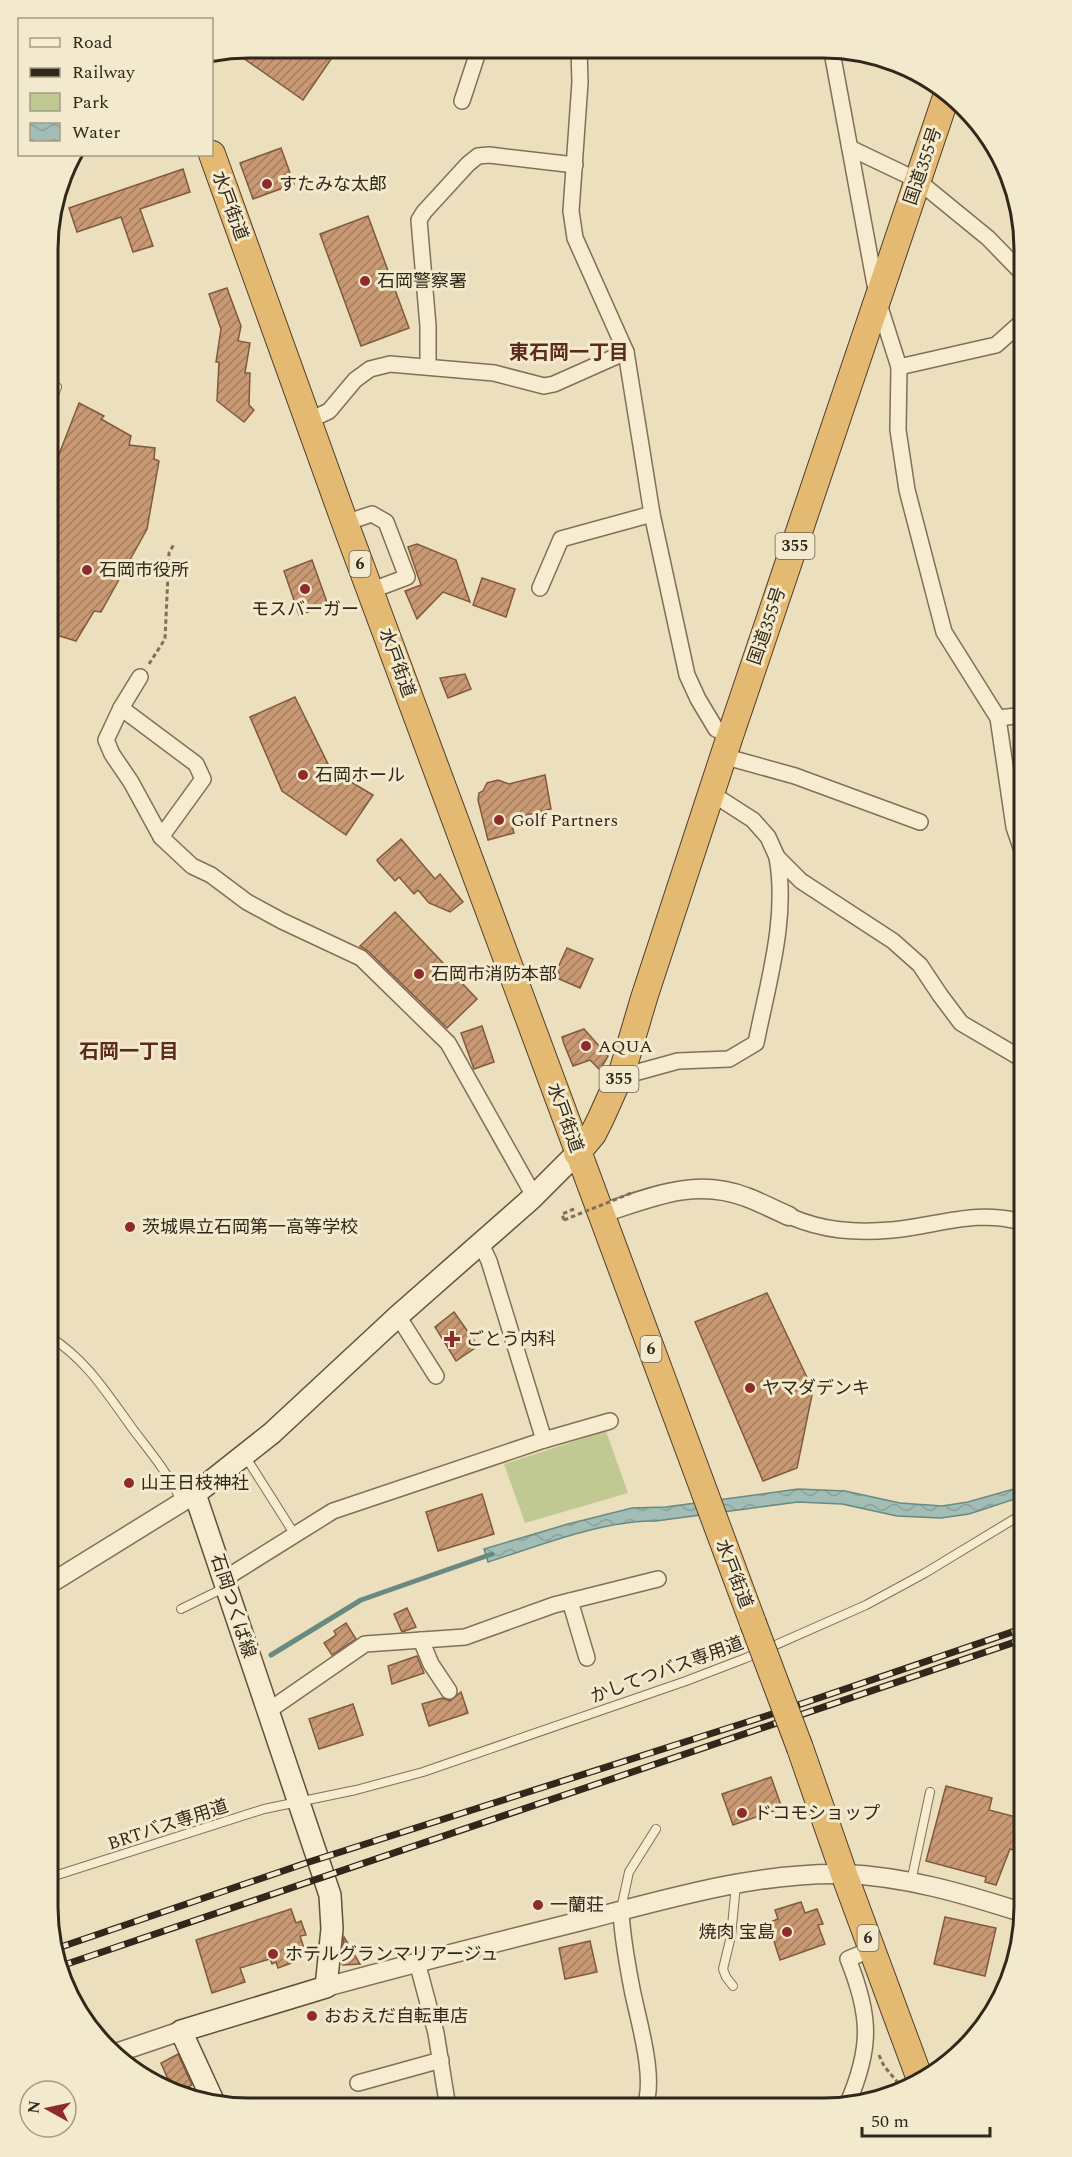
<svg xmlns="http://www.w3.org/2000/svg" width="1072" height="2157" viewBox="0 0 1072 2157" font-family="Spectral,'Noto Sans JP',serif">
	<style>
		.green { fill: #c1c992 }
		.water { fill: url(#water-waves); stroke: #698a82; stroke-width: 1.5 }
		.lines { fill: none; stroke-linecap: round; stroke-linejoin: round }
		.stream { stroke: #698a82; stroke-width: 5 }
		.building { fill: url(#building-hatch); stroke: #815a3e; stroke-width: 1.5 }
		.service-casing { stroke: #836f57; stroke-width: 10 }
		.minor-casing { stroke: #836f57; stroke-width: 18 }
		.tertiary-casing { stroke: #836f57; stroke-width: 21 }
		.secondary-casing { stroke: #64503b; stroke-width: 24 }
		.trunk-casing { stroke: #503e2c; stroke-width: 28 }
		.path { stroke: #836f57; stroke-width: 3; stroke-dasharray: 4.5 3; stroke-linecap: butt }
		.service { stroke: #f7ecd0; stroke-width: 8 }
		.minor { stroke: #f7ecd0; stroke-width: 15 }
		.tertiary { stroke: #f7ecd0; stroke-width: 18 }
		.secondary { stroke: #f7ecd0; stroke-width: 21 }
		.trunk { stroke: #e4ba72; stroke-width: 26 }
		.rail-casing { stroke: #32271b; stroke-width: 7 }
		.rail { stroke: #f3e9cc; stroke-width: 4.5; stroke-dasharray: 14; stroke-linecap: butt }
		.trunk-bridge-casing { stroke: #503e2c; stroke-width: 28; stroke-linecap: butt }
		.path-bridge { stroke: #836f57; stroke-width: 3; stroke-dasharray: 4.5 3; stroke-linecap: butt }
		.trunk-bridge { stroke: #e4ba72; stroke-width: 26 }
		.poi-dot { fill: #8f2b2a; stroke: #f3e9cc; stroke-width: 2 }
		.labels { text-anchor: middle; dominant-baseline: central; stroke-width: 6; stroke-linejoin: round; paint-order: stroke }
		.shield { fill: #f3e9cc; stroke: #6c6150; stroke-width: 1.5 }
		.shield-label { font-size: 16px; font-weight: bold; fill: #32271b }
		.street-label { font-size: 18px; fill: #32271b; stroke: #f3e9cc }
		.poi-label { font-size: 18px; fill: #32271b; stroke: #f3e9cc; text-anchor: start }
		.neighbourhood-label { font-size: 20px; font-weight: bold; fill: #5d2b1c; stroke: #f3e9cc }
		.rim { fill: none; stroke: #32271b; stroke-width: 3 }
	</style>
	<defs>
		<pattern id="water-waves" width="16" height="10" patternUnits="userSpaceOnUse" patternTransform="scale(1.5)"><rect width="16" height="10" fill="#a1bdb5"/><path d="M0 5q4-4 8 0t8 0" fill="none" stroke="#8ba29b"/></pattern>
		<pattern id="building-hatch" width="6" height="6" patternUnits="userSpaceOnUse" patternTransform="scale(1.5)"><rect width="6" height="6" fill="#c99974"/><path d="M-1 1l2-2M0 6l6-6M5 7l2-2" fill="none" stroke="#a47d5e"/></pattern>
	</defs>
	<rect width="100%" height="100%" fill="#ecdfbd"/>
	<path class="green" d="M606,1431L628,1493L525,1523L504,1464Z"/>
	<path class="water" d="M1024,1486V1498L1021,1497L969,1514L941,1518L897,1516L842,1504L798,1502L656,1521C603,1520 539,1546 488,1562L484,1549L568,1524L632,1508L666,1507L798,1489L845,1491L900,1503L942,1506L968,1502Z"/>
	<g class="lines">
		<path class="stream" d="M271,1655L361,1600L492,1554"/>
	</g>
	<g class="building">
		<path d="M249,48L338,49L303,100L233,51Z"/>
		<path d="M281,148L294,184L253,199L240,163Z"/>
		<path d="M183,169L190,192L140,209L153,246L133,252L121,217L77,232L69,208Z"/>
		<path d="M368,216L409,328L361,346L320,234Z"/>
		<path d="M227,288L241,326L238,341L250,343L245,373H250L249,405L254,410L244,422L217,401L219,362H216L221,329L209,294Z"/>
		<path d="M79,403L104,416L101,419L131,436L129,445L155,448L154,459L159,461L147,529L101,612L94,611L76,641L53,634L55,628L49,626V463L56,462Z"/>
		<path d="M417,544L456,560L470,602L443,592L417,619L405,591L421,585L408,547Z"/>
		<path d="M312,560L328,605L299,615L284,571Z"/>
		<path d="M482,578L515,589L506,617L473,605Z"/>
		<path d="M465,674L471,689L448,698L440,678Z"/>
		<path d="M295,697L331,770L373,795L346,835L282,791L250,717Z"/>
		<path d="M545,775L551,809L510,819L514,833L488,840L478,800L479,793L483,791L487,783L498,780L509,784Z"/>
		<path d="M401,839L435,879L440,874L463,902L450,912L429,903L418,890L414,894L399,877L395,881L378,862L377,860Z"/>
		<path d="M395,912L477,999L447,1028L368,951L360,946Z"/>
		<path d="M567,948L593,959L580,988L557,978L559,973L556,972Z"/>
		<path d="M482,1026L494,1062L474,1069L461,1033Z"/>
		<path d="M584,1029L608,1056L600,1070L590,1060L573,1066L564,1044L562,1037Z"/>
		<path d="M767,1293L813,1390L797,1468L763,1481L695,1322Z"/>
		<path d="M454,1312L478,1346L456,1361L435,1327Z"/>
		<path d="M482,1494L494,1534L438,1551L426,1512Z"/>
		<path d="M407,1608L416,1627L402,1632L394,1614Z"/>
		<path d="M346,1623L356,1639L332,1655L324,1643L336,1635L334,1631Z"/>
		<path d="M417,1656L424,1673L392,1684L388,1666Z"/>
		<path d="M461,1692L468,1713L429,1726L422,1704L442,1698L450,1701Z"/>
		<path d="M353,1704L363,1735L319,1749L309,1719Z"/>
		<path d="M771,1777L782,1808L733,1825L722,1794Z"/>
		<path d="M946,1786L992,1798L989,1810L1024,1819V1853L1010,1849L996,1885L985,1882L986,1877L926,1861Z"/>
		<path d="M801,1902L805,1913L817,1909L823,1924L818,1925L825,1944L780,1960L768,1923L778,1919L775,1910Z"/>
		<path d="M291,1909L296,1923L301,1921L306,1935L300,1936L305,1951L292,1955L294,1962L278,1968L276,1962L272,1964L270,1959L240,1968L245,1982L212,1993L196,1940Z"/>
		<path d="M945,1917L996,1928L985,1976L934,1964Z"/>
		<path d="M344,1937L360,1964L343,1965L341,1963Z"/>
		<path d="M590,1941L597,1972L565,1979L559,1948Z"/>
		<path d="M178,2054L192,2085L182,2090L167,2077L161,2063Z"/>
	</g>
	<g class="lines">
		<defs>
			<g id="service">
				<path d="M50,405L57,387L50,382"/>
				<path d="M49,1336C89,1362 107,1394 135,1432C152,1454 170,1476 181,1501"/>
				<path d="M245,1456L295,1535"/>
				<path d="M48,1488V1441"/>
				<path d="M181,1609L226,1587"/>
				<path d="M48,1878L264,1809L356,1790L423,1772L686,1681L746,1658L866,1605L925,1573L1024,1513"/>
				<path d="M911,1882L930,1792"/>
				<path d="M621,1909L629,1872L656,1829"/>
				<path d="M733,1986L726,1977L723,1969L731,1936L736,1885"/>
			</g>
			<g id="minor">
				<path d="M579,50L580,82L571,211L575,238L626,352L652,514L687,675L698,699L716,729L730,736"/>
				<path d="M832,52L878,301L899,367L898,430L907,490L944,632L998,718L1014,827L1024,856"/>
				<path d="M462,101L479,49"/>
				<path d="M850,148L917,180L988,238L1024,275"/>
				<path d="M428,367V326L419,220L424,212L468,164L478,156L489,155L575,165"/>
				<path d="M899,367L996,345L1024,320"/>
				<path d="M308,421L329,411L355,380L370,369L390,364L494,373L544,386L554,384L626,352"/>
				<path d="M345,523L372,514L386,522L407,577L370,591"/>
				<path d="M540,588L561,539L652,514"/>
				<path d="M140,677L121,708L196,764L203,779L161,837L192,866L211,875L247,902L282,921L361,958L448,1043L534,1196"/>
				<path d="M121,708L106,740L112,754L131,782L161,837"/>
				<path d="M998,718L1024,715"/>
				<path d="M723,756L795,776L920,822"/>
				<path d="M711,793L753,820L768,837L777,857L801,881L893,941L920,965L940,995L961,1023L1024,1060"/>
				<path d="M623,1069L638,1072L678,1061L729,1059L756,1043C768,982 788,919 777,857"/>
				<path d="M789,1216C823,1231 855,1233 892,1230C935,1226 980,1208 1024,1223"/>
				<path d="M481,1244L489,1261L544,1440"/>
				<path d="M398,1316L436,1376"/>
				<path d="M224,1579L333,1511L544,1440L610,1421"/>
				<path d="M570,1601L587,1658"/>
				<path d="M421,1640L431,1664L449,1691"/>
				<path d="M268,1711L365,1644L465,1637L554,1605L658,1579"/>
				<path d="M621,1911C622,1937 627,1963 632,1989C638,2020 657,2080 644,2108"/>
				<path d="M417,1962L436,2033L448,2108"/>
				<path d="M358,2083L441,2060"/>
				<path d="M847,2105C872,2048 871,2016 848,1959L872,1949"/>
			</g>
			<g id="tertiary">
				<path d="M600,1214C650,1198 694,1177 746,1197C760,1202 775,1210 789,1216"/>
				<path d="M48,1585L195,1494"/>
				<path d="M326,1987C413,1963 501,1941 589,1919C670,1898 759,1872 843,1874C905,1876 965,1894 1024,1913"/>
				<path d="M113,2054L181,2031"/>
			</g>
			<path id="secondary" d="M215,2105L181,2031L326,1987L332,1929L330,1895L195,1494L272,1433L398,1316L531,1199L577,1153"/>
			<g id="trunk">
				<path d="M212,154L345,523L753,1623"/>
				<path d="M577,1153L593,1134L601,1118L623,1069L644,998L730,736L947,94"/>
				<path d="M800,1748L844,1874L921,2082"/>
			</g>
		</defs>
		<use href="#service" class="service-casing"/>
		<use href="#minor" class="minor-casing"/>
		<use href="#tertiary" class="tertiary-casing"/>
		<use href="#secondary" class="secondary-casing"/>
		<use href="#trunk" class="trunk-casing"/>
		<g class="path">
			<path d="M149,664L165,639L169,553L174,544"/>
			<path d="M564,1220L562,1214L574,1209"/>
			<path d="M879,2055L884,2066L899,2084"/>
		</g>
		<use href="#service" class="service"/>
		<use href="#minor" class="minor"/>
		<use href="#tertiary" class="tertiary"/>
		<use href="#secondary" class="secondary"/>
		<use href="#trunk" class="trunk"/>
		<defs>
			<g id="rail">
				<path d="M55,1949L309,1862L763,1717L1024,1628"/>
				<path d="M58,1967L1024,1639"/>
			</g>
		</defs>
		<use href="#rail" class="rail-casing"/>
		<use href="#rail" class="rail"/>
		<defs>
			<path id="trunk-bridge" d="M753,1623L800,1748"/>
		</defs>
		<use href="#trunk-bridge" class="trunk-bridge-casing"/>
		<path class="path-bridge" d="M564,1220L634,1192"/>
		<use href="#trunk-bridge" class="trunk-bridge"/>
	</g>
	<g class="poi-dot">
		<circle cx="267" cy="184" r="6"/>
		<circle cx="365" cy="281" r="6"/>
		<circle cx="87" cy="570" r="6"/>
		<circle cx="305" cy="589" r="6"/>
		<circle cx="303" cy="775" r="6"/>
		<circle cx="499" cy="820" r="6"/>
		<circle cx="419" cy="974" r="6"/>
		<circle cx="586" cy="1046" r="6"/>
		<circle cx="130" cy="1227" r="6"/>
		<path d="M449 1330h6v6h6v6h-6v6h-6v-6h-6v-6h6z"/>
		<circle cx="750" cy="1388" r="6"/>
		<circle cx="129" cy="1483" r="6"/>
		<circle cx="742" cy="1813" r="6"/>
		<circle cx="538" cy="1905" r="6"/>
		<circle cx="787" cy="1932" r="6"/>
		<circle cx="273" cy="1954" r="6"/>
		<circle cx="312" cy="2016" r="6"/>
	</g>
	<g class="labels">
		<g class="shield">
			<rect x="775.5" y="533" width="39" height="26" rx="4.5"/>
			<rect x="349.5" y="551" width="21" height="26" rx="4.5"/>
			<rect x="599.5" y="1066" width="39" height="26" rx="4.5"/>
			<rect x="640.5" y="1336" width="21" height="26" rx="4.5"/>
			<rect x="857.5" y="1925" width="21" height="26" rx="4.5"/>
		</g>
		<g class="shield-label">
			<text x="795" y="546">355</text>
			<text x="360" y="564">6</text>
			<text x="619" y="1079">355</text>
			<text x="651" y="1349">6</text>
			<text x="868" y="1938">6</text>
		</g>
		<g class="street-label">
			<text transform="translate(923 166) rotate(-71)">国道355号</text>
			<text transform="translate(230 206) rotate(70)">水戸街道</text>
			<text transform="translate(767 626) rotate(-71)">国道355号</text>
			<text transform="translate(397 663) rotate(70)">水戸街道</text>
			<text transform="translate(565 1118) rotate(70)">水戸街道</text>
			<text transform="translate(734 1574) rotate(69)">水戸街道</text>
			<text transform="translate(233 1606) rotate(72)">石岡つくば線</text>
			<text transform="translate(667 1670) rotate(-20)">かしてつバス専用道</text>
			<text transform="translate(168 1825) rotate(-18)">BRTバス専用道</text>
		</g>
		<g class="poi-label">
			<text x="279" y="184">すたみな太郎</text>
			<text x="377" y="281">石岡警察署</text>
			<text x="99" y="570">石岡市役所</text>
			<text x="305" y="609" text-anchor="middle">モスバーガー</text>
			<text x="315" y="775">石岡ホール</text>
			<text x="511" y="820">Golf Partners</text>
			<text x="431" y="974">石岡市消防本部</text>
			<text x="598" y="1046">AQUA</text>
			<text x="142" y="1227">茨城県立石岡第一高等学校</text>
			<text x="466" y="1339">ごとう内科</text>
			<text x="762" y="1388">ヤマダデンキ</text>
			<text x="141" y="1483">山王日枝神社</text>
			<text x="754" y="1813">ドコモショップ</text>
			<text x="550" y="1905">一蘭荘</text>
			<text x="775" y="1932" text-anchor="end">焼肉 宝島</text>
			<text x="285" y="1954">ホテルグランマリアージュ</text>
			<text x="324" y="2016">おおえだ自転車店</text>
		</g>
		<g class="neighbourhood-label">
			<text x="569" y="353">東石岡一丁目</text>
			<text x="129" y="1052">石岡一丁目</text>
		</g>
	</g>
	<path d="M0 0H1072V2157H0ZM249 58H823A191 191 0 0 1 1014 249V1907A191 191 0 0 1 823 2098H249A191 191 0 0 1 58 1907V249A191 191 0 0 1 249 58Z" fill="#f3e9cc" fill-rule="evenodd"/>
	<path class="rim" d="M249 58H823A191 191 0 0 1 1014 249V1907A191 191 0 0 1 823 2098H249A191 191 0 0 1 58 1907V249A191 191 0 0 1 249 58Z"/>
	<rect x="18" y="18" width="195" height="138" fill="#f3e9cc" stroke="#a69b85" stroke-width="1.5"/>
	<rect x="30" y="38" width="30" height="9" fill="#f7ecd0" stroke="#a69b85" stroke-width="1.5"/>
	<text x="72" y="48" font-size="18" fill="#32271b">Road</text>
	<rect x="30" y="68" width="30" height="9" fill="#32271b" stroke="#a69b85" stroke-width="1.5"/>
	<text x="72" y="78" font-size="18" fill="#32271b">Railway</text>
	<rect x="30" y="93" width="30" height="18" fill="#c1c992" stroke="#a69b85" stroke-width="1.5"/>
	<text x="72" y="108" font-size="18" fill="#32271b">Park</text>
	<rect x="30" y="123" width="30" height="18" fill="url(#water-waves)" stroke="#a69b85" stroke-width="1.5"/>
	<text x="72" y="138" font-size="18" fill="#32271b">Water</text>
	<g transform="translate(48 2109) rotate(278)"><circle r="28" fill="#f3e9cc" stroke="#a69b85" stroke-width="1.5"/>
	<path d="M0-4.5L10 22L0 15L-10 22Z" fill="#8f2b2a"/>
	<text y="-9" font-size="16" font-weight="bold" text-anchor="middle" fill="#32271b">N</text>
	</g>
	<path d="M862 2127v9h128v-9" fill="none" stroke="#32271b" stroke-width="3"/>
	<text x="871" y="2127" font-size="18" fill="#32271b" stroke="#f3e9cc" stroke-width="4.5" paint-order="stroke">50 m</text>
</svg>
